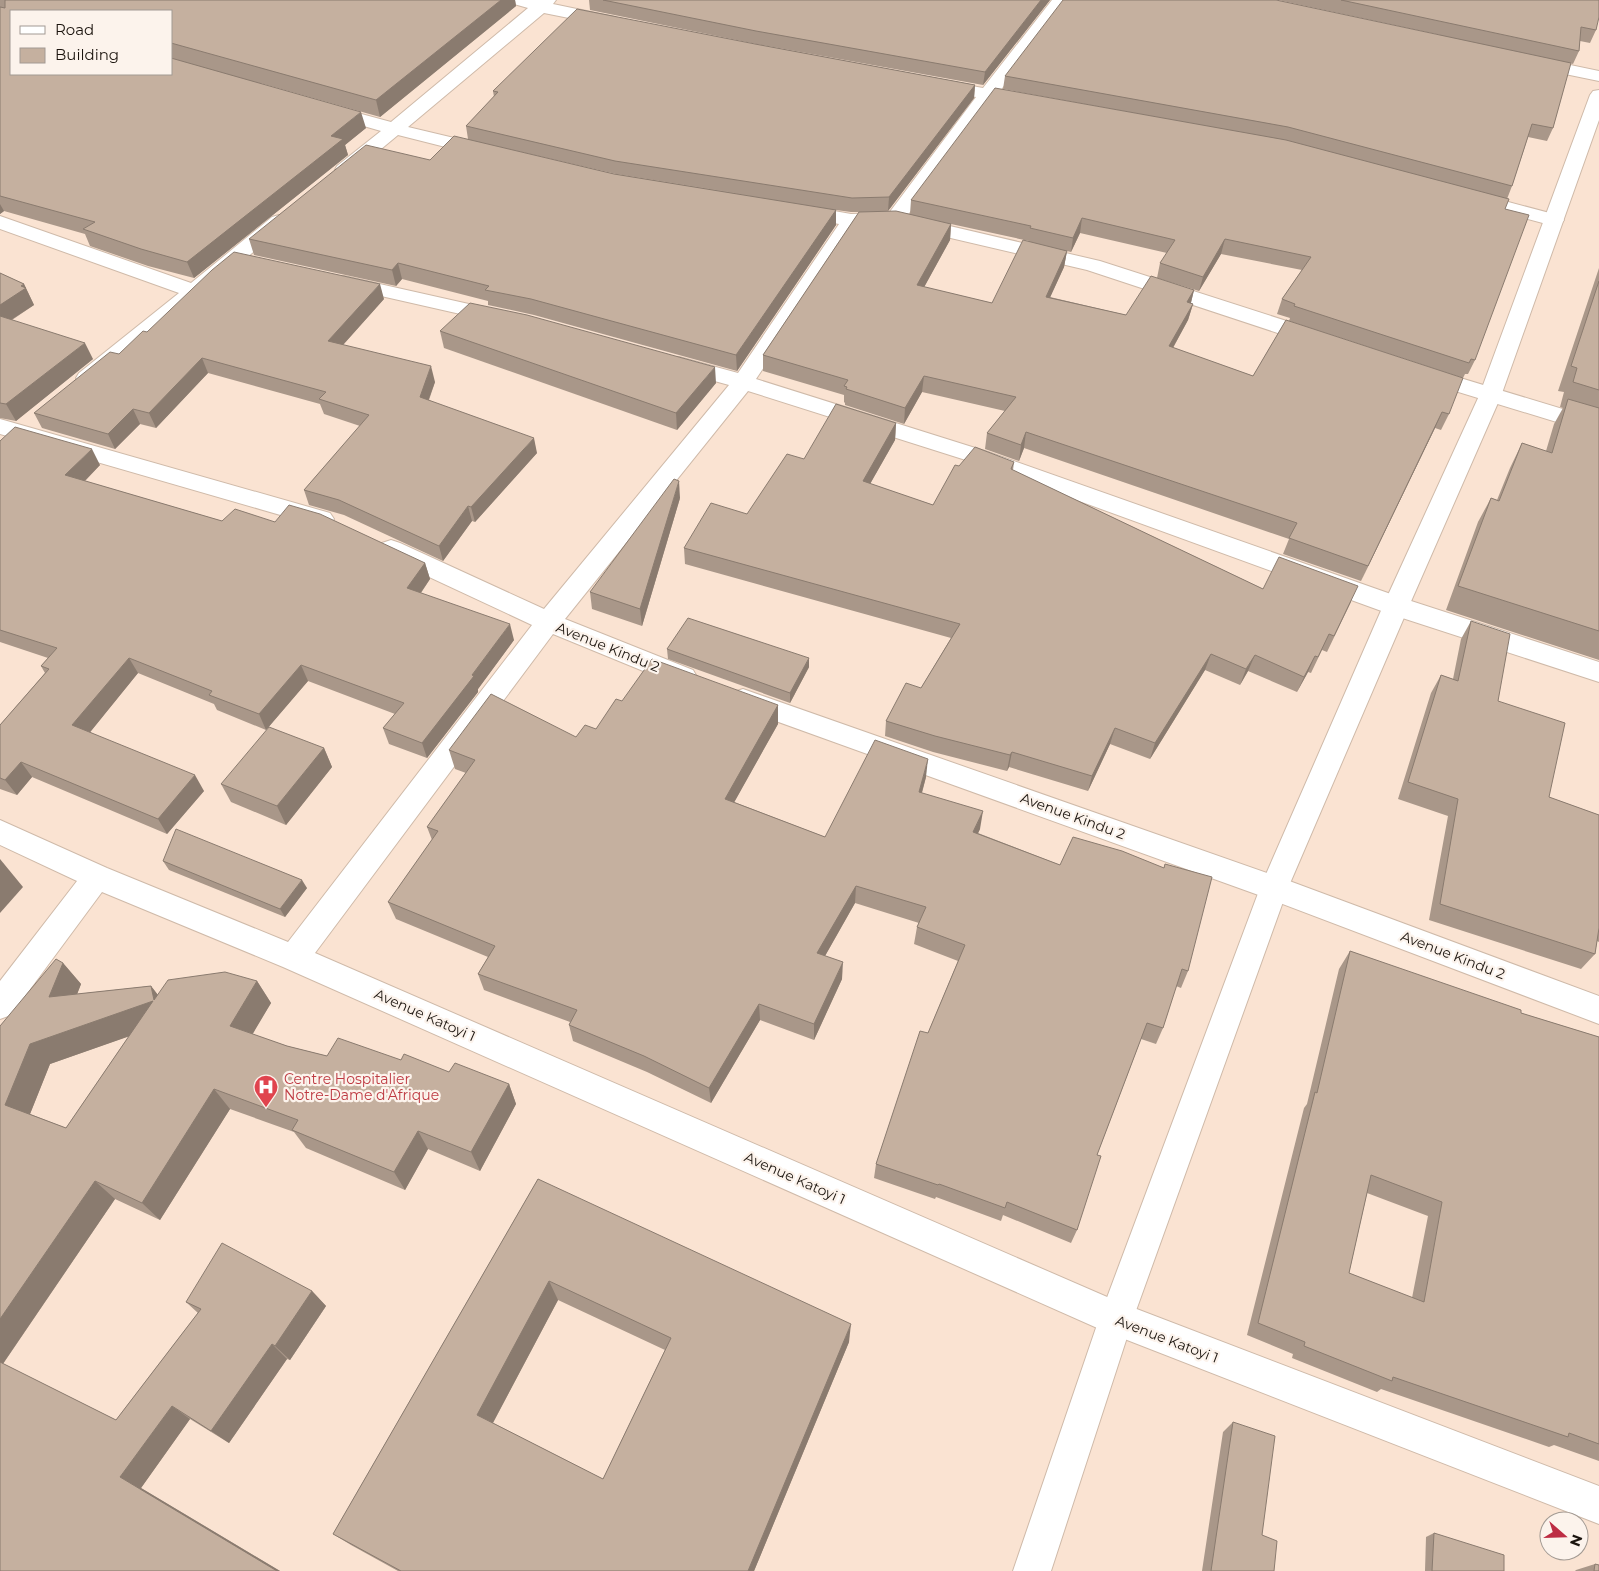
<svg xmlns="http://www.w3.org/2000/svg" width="1599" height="1571" viewBox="0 0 1599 1571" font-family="Montserrat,sans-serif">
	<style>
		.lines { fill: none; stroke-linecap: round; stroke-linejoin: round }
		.street-casing { stroke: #cfbaa9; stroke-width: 2 }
		.secondary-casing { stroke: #cfbaa9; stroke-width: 2 }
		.street { fill: #fff; fill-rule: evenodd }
		.secondary { fill: #fff; fill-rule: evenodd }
		.wall { fill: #a99789; fill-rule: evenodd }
		.shaded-wall { fill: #8a7b6f }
		.building { fill: #c5b09f; stroke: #8a7b6f; fill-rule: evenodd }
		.labels { text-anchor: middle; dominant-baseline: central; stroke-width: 4.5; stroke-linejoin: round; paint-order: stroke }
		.street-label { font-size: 14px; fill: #1b140e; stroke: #fcf3ec }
		.health-label { font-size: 14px; fill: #be3a42; stroke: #fcf3ec; text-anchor: start }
	</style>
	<rect width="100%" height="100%" fill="#fae3d2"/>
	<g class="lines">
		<defs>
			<g id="street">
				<path d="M512,0H556L553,4L615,17L617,21L615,25L609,26L544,13L408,127L492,147L494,151L492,155L485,157L398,135L351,174L344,176L337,174L335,170L337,166L381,131L322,114L319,110L322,106L328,105L391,122L528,8L514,4Z"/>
				<path d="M1052,0H1069L1000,91L1032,97L1035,101L1032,105L1026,106L993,100L907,216L1100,261L1324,333L1327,338L1324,343L1316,345L1308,343L1087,270L895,225L857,226L756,379L988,452L1405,599L1599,662V682L1387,613L972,462L748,391L565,619L693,670L697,677L693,684L684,687L675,684L553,634L315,953L1121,1303L1599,1486V1524L1104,1331L283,967L102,892L11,1015L0,1019V981L77,881L0,845V820L107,868L288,942L532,625L382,555L379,549L382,543L391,540L400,543L544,609L729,385L671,369L668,364L671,359L679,357L738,373L839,224L793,215L790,211L793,207L800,205L851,214L889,213L976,97L932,89L929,85L932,81L938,80L983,88Z"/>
				<path d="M1532,57L1599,71V81L1526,66L1523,62L1526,58Z"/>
				<path d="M1471,192L1561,216L1564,220L1561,224L1554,226L1464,202L1461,198L1464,194Z"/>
				<path d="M279,215L286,217L289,221L286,225L95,383L87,385L79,383L76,378L79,373L179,293L0,229V216L191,283L272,217Z"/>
				<path d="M344,276L500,311L507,312L511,317L507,322L500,323L337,286L334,282L337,278Z"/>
				<path d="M1424,367L1599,420V435L1416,379L1413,374L1416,369Z"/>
				<path d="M0,419L330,513L334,519L330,525L322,527L0,434Z"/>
				<path d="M743,689L1284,879L1599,996V1024L1264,897L734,706L730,699L734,692Z"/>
			</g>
			<path id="secondary" d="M1599,90V120L1501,396L1409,606L1288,888L1133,1319L1051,1571H1013L1099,1319L1260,888L1383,606L1479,396L1590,95L1593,91Z"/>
		</defs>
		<use href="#street" class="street-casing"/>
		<use href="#secondary" class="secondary-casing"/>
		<use href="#street" class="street"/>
		<use href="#secondary" class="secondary"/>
	</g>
	<g class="wall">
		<path d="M0,0H515L516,6L380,117L260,83L366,128L345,145L348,155L194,278L148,266L90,246L85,234L4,211L0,214ZM11,11H171V74Z"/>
		<path d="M589,0H1050L983,85L756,44L590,10Z"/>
		<path d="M1278,0H1599L1596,30L1590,43L1580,41L1579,51L1573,64L1570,63L1553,128L1547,141L1528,137L1512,186L1507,199L1475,360L1468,374H1465L1463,378L1289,321L1290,318L1277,314L1282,299L1302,270L1221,254L1199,291L1157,278L1160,263L1167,253L1080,233L1071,252L1067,251L1064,267L1050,297L1126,315L1194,290L1191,303L1193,304L1188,320L1173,348L1253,376L1286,320L1449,414L1441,430L1435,428L1361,581L1283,554L1289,539L1024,448L1019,461L985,449L987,433L1005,411L922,392L904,424L845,405V403L844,402V395L763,371V355L859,212H851L836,210V225L737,371L534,315L488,305V301L402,279L396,286L254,255L249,239L430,160L468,139L466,126L494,97L493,91L755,44L975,85L974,98L888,211L910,214L911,200L1232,131L1003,89L1005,76L1440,35ZM486,144L616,174L828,208L614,174ZM951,224L1029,241L992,303L924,287L950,240Z"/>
		<path d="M1599,268V660L1446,610L1478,522L1491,498L1497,500L1510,468L1522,443L1546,451L1554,424L1563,408L1560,407L1564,392L1558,391Z"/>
		<path d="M0,273L24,284L34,305L12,320L93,359L16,421L0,418Z"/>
		<path d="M384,299L343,345L435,382L429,400L537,453L475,522L472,521L443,561L344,515L309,505L304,490L360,426L324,414L320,404L208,373L156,428L140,424L115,449L42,428L34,413L119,354L147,332Z"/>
		<path d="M440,331L716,383L677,430L444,348Z"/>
		<path d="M896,423L895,440L870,484L933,505L959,466L1014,462L1013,470L1263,589L1351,602L1327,652L1322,650L1311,673L1308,672L1297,692L1248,671L1240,685L1205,670L1150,759L1110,744L1088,791L1009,767L1007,771L933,752L885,736L886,721L921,688L951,638L685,564L684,548L747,514L804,459Z"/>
		<path d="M0,441L100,465L85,481L222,521L275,522L425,563L430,579L421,593L514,640L478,689V692L427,758L389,744L383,728L395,714L308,681L266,730L217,710L214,704L138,673L90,732L204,791L167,834L32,777L17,795L0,789V725L45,673L41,666L48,658L0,642Z"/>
		<path d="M680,498L642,626L592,609L590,592Z"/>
		<path d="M1471,621L1498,701L1549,797L1599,815V942L1597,941L1595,954L1581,969L1429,920L1448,816L1398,799L1431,693L1441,675L1453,679L1461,639Z"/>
		<path d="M667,649L809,667L790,703L668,659Z"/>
		<path d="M622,701L778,705V724L734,802L825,837L926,777L922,793L980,829L978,833L1060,865L1164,868L1165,864L1188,971L1181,988L1176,986L1163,1028L1156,1044L1141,1039L1097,1155L1077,1230L1071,1243L1003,1215L1001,1221L936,1197L935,1199L874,1178L876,1164L928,1033L958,961L914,944L917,927L919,923L855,903L825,956L842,979L814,1040L760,1020L711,1103L647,1072L573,1041L569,1025L570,1022L484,990L478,974L488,957L396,919L388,902L432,840L427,827L466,773L455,769L449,750L576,737L596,729Z"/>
		<path d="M324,748L332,767L286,825L231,802L221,784Z"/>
		<path d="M163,861L307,888L285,917L169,870Z"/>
		<path d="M1350,951L1521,1013L1599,1037V1461L1554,1445L1549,1447L1381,1389L1377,1392L1292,1358L1293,1354L1247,1335L1304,1108L1307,1104L1339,969ZM1367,1193L1428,1216L1412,1298L1349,1273Z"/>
		<path d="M63,963L81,984L77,994L151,986L158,995L257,981L271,1003L252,1034L287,1046L327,1056L401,1060L449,1072L509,1084L516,1104L480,1171L428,1149L405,1190L306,1148L294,1132L230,1109L160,1220L115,1199L3,1364L116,1420L198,1313L186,1302L312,1291L326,1306L290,1360L287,1359L229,1443L190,1419L141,1488L280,1571H0V1026ZM129,1036L66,1128L30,1114L50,1064Z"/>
		<path d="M538,1179L849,1342L754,1571H398L351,1545L333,1534ZM558,1300L665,1350L603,1479L493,1423Z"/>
		<path d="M1233,1422L1262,1535L1274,1571H1202L1223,1432Z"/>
		<path d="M1434,1533L1504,1571H1425L1426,1537Z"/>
		<path d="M1595,1564L1599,1571H1575L1576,1570Z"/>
	</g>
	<g class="shaded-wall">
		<path d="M501,0H515L516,6L380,117L376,100Z"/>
		<path d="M1041,0H1050L983,85L985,72Z"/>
		<path d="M975,85L974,98L888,211L889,197Z"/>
		<path d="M361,112L366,128L345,145L348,155L194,278L187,262L331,136Z"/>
		<path d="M0,204L4,211L0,214Z"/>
		<path d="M836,210V225L737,371L736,355Z"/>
		<path d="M1082,218L1080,233L1071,252L1073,238Z"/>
		<path d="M951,224L950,240L916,302L917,285Z"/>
		<path d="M1225,239L1221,254L1199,291L1203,277Z"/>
		<path d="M1067,251L1064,267L1043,313L1046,297Z"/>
		<path d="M398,263L402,279L396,286L392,270Z"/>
		<path d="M24,284L34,305L0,327V305Z"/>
		<path d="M380,284L384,299L333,356L328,341Z"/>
		<path d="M1194,290L1190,306L1187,302Z"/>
		<path d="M1193,304L1188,320L1165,362L1169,346Z"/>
		<path d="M85,343L93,359L16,421L6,404Z"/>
		<path d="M202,358L208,373L156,428L149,413Z"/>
		<path d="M431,366L435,382L424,412L420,397Z"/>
		<path d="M715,367L716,383L677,430L676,413Z"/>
		<path d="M924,376L922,392L904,424L905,408Z"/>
		<path d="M133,409L140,424L115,449L108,434Z"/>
		<path d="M1442,412L1435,428L1361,581L1368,566Z"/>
		<path d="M896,423L895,440L862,498L863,481Z"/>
		<path d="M1026,432L1024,448L1019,461L1021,445Z"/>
		<path d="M534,438L537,453L475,522L471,507Z"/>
		<path d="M92,449L100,465L74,492L65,475Z"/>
		<path d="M679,481L680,498L642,626L640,609Z"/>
		<path d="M468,506L472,521L443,561L439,546Z"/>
		<path d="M425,563L430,579L413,604L407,588Z"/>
		<path d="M510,624L514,640L478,689V692L427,758L422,743Z"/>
		<path d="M1211,654L1205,670L1150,759L1155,743Z"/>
		<path d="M1255,655L1248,671L1240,685L1246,669Z"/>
		<path d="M1315,656L1308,672L1297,692L1304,677Z"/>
		<path d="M129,658L138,673L83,741L72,725Z"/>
		<path d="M809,658V667L790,703V693Z"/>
		<path d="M301,665L308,681L266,730L259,714Z"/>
		<path d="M778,705V724L726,817L725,799Z"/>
		<path d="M1115,728L1110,744L1088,791L1092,776Z"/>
		<path d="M324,748L332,767L286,825L277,806Z"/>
		<path d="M1012,752L1009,767L1007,771L1010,755Z"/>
		<path d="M928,759L926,777L917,810L919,792Z"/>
		<path d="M21,762L32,777L17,795L5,780Z"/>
		<path d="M195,775L204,791L167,834L158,819Z"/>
		<path d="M983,811L980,829L970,850L973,832Z"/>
		<path d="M0,859L23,887L0,913Z"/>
		<path d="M302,880L307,888L285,917L280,909Z"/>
		<path d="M856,886L855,903L817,970V953Z"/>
		<path d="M843,962L842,979L814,1040V1024Z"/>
		<path d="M63,963L81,984L68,1018L49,997Z"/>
		<path d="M257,981L271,1003L245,1047L230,1026Z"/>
		<path d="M151,986L167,1007L154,1000Z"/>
		<path d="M153,1001L170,1022L50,1064L26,1124L5,1105L30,1044Z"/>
		<path d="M759,1004L760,1020L711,1103L709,1088Z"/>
		<path d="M509,1084L516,1104L480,1171L471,1152Z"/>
		<path d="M214,1089L230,1109L160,1220L142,1203Z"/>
		<path d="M418,1131L428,1149L405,1190L394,1172Z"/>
		<path d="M95,1181L115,1199L2,1365L0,1364V1319Z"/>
		<path d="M549,1281L558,1300L489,1430L477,1415Z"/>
		<path d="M312,1291L326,1306L290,1360L275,1346Z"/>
		<path d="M851,1324L849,1342L754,1571H748Z"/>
		<path d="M272,1344L287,1359L229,1443L211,1431Z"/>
		<path d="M172,1406L190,1419L141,1488L280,1571H277L120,1477Z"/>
	</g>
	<g class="building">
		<path d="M5,0H501L376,100L171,43V11H11V74H171V58L361,112L331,136L343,139L187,262L141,249L83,229L95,222L0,196V7L5,8Z"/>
		<path d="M603,0H1041L985,72L756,31Z"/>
		<path d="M1063,0H1276L1571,63L1553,128L1532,124L1512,186L1288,127L1005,76Z"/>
		<path d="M1341,0H1599V17L1596,30L1581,27L1579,51Z"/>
		<path d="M577,9L755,44L975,85L889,197L852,198L615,161L466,126L498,92L493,91Z"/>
		<path d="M995,88L1286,140L1509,199L1505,209L1529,215L1475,360L1471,359L1469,363L1294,306L1295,304L1282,299L1311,257L1225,239L1203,277L1160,263L1175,240L1082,218L1073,238L1030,228L1031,226L911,200Z"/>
		<path d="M454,136L614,174L836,210L736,355L531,299L485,290L489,286L398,263L392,270L249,239L366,145L430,160Z"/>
		<path d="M896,211L951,224L917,285L992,303L1023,240L1067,251L1046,297L1126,315L1151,276L1194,290L1187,302L1193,304L1169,346L1253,376L1286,320L1463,378L1449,414L1442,412L1368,566L1289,538L1297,523L1026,432L1021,445L987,433L1016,397L924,376L905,408L846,389L847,387L844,386L848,380L763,355L859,212Z"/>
		<path d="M234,252L380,284L328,341L431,366L420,397L534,438L471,507L468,506L439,546L339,500L304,490L369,415L319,399L326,392L202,358L149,413L133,409L108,434L34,413L110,352L119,354L143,331L147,332L212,270Z"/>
		<path d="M0,273L24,284L21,286L26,288L0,305Z"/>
		<path d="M1599,281V390L1573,382L1577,368L1571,366Z"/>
		<path d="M470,303L527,315L715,367L676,413L440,331Z"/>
		<path d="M0,316L85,343L6,404L0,403Z"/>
		<path d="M1568,399L1599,408V631L1458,586L1491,498L1499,501L1522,443L1552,453Z"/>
		<path d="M836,404L896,423L863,481L933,505L955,465L959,466L975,447L1014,462L1011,469L1263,589L1279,557L1358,586L1334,636L1329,634L1318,657L1315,656L1304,677L1255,655L1246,669L1211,654L1155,743L1115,728L1092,776L1012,752L1010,755L935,736L886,721L906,683L921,688L960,624L684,548L711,503L747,514L787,454L804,459Z"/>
		<path d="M15,427L92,449L65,475L222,521L235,509L275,522L289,505L320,514L425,563L407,588L510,624L472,675L474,676L422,743L383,728L404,703L301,665L259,714L209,695L212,691L129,658L72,725L195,775L158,819L21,762L5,780L0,778V725L49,669L41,666L57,648L0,630V441Z"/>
		<path d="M674,479L679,481L640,609L590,592Z"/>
		<path d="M688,618L809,658L790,693L667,649Z"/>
		<path d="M1471,621L1510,634L1498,701L1565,723L1549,797L1599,815V928L1595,954L1440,904L1458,799L1408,782L1441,675L1458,681Z"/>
		<path d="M652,659L778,705L725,799L825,837L875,740L928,759L919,792L983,811L973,832L1060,865L1073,837L1122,851L1164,868L1165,864L1212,877L1188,971L1182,969L1163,1028L1147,1023L1097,1155L1101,1156L1077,1230L1007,1202L1005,1208L939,1184L938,1185L876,1164L920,1031L928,1033L965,945L917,927L926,907L856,886L817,953L843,962L814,1024L759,1004L709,1088L644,1056L569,1025L577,1010L478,974L495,946L388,902L438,831L427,827L475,760L449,750L491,694L576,737L585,725L596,729L616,699L622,701Z"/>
		<path d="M269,727L324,748L277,806L221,784Z"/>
		<path d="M176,829L302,880L280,909L163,861Z"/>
		<path d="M1350,951L1521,1010V1013L1599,1037V1444L1569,1433L1568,1437L1393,1377L1392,1381L1304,1346L1305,1342L1258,1323L1315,1092L1317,1093ZM1371,1175L1442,1202L1424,1302L1349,1273Z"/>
		<path d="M56,959L63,963L49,997L151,986L154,1000L168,980L225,972L257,981L230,1026L287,1046L327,1056L338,1038L401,1060L404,1054L449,1072L455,1063L509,1084L471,1152L418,1131L394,1172L292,1130L298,1120L214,1089L142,1203L95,1181L0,1319V1026ZM153,1001L66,1128L5,1105L30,1044Z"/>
		<path d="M538,1179L851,1324L748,1571H401L333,1534ZM549,1281L671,1338L603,1479L477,1415Z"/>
		<path d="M222,1243L312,1291L275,1346L272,1344L211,1431L172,1406L120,1477L277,1571H0V1362L116,1420L201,1309L186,1302Z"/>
		<path d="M1233,1422L1275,1436L1262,1535L1277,1541L1274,1571H1211Z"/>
		<path d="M1434,1533L1504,1555V1571H1432Z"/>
		<path d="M1595,1564L1599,1565V1571H1594Z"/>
	</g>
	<defs>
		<symbol id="hospital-pin" viewBox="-11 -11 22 30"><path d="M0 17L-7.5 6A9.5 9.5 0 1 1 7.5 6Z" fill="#e0444e" stroke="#fcf3ec"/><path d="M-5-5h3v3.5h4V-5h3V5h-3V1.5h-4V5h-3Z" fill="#fff"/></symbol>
	</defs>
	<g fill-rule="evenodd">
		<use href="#hospital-pin" x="252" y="1073" width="28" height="38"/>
	</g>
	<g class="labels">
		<g class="street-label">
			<text transform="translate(608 647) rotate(22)">Avenue Kindu 2</text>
			<text transform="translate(1073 816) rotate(20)">Avenue Kindu 2</text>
			<text transform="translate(1453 955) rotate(21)">Avenue Kindu 2</text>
			<text transform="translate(425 1015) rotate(24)">Avenue Katoyi 1</text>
			<text transform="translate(795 1178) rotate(24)">Avenue Katoyi 1</text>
			<text transform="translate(1167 1339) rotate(21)">Avenue Katoyi 1</text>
		</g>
		<g class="health-label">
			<text x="284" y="1079">Centre Hospitalier<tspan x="284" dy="16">Notre-Dame d'Afrique</tspan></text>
		</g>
	</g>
	<rect x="10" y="10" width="162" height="65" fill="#fcf3ec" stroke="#a29a93"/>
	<rect x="20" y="26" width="25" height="8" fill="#ffffff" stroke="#a29a93"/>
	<text x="55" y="35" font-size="15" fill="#1b140e">Road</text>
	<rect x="20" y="48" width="25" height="15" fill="#c5b09f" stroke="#a29a93"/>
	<text x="55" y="60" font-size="15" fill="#1b140e">Building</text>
	<g transform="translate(1564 1536) rotate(110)"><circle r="24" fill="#fcf3ec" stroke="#a29a93"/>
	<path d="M0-4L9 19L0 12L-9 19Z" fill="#bd2c43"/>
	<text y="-8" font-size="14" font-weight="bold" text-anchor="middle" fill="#1b140e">N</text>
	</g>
</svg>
